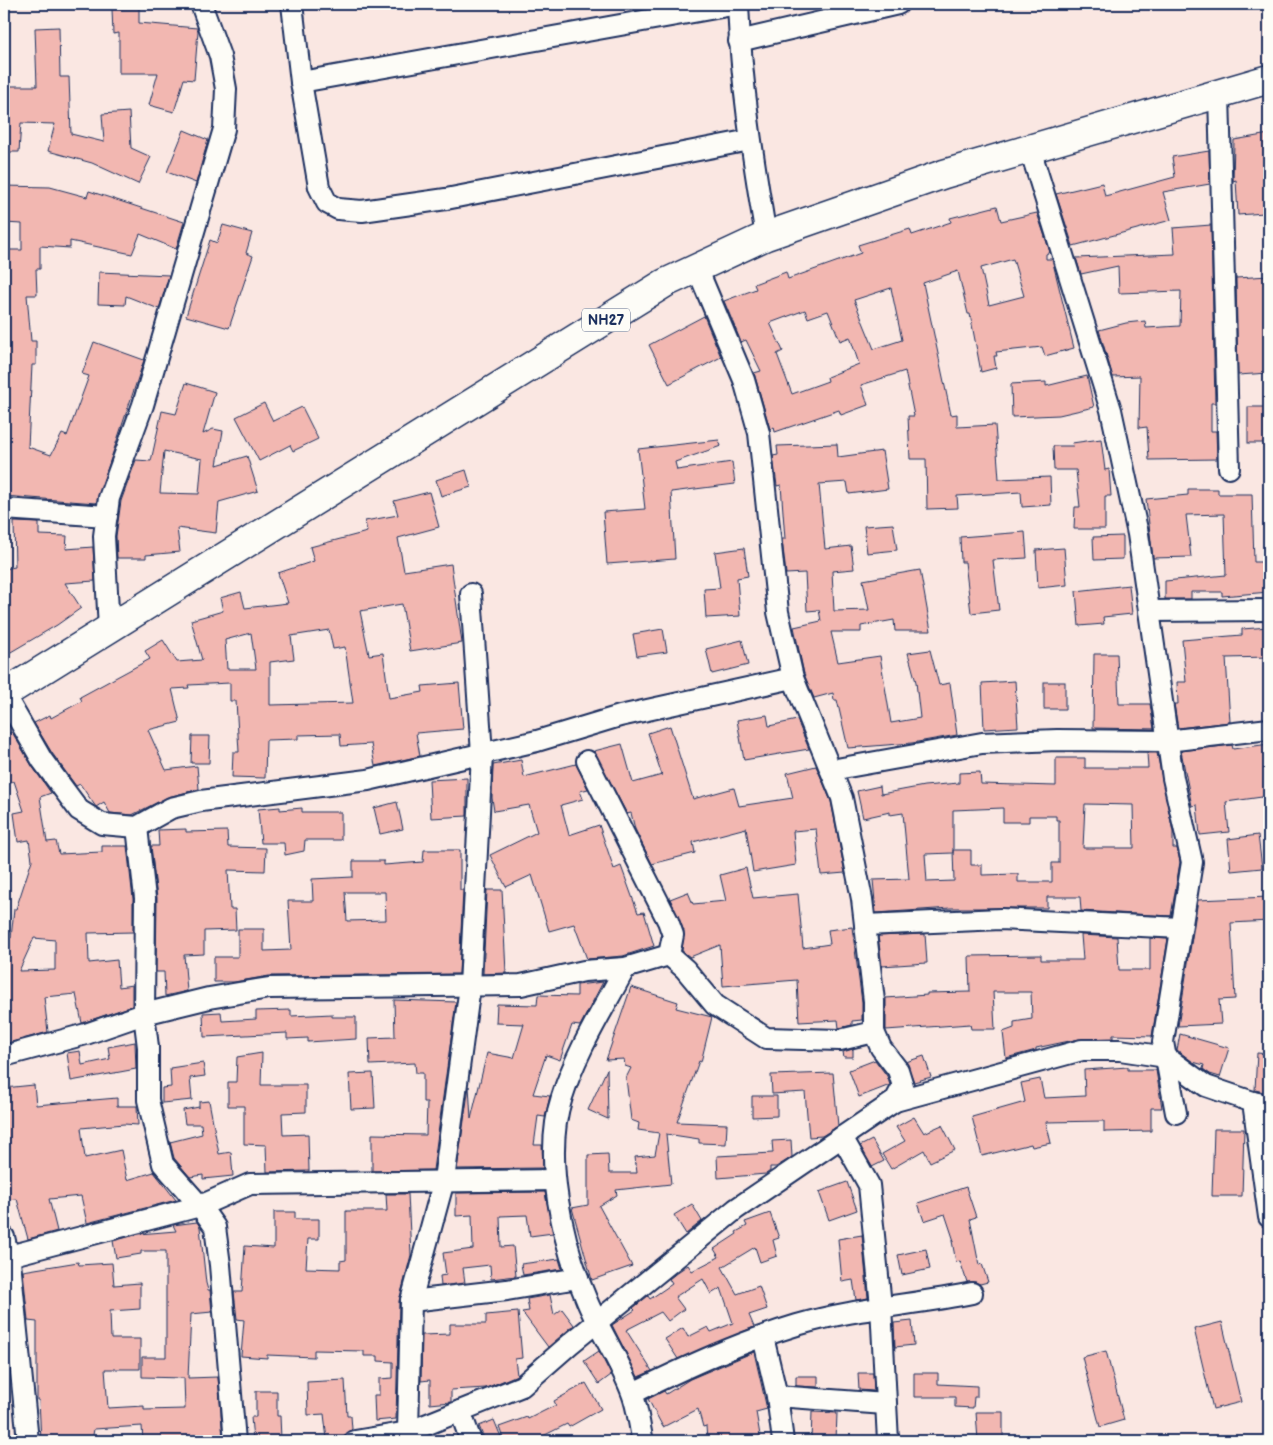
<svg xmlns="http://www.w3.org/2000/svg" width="1273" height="1445" viewBox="0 0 1273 1445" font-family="'Balsamiq Sans',sans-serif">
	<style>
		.building { fill: #f2b7b1; stroke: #1b2f5e; fill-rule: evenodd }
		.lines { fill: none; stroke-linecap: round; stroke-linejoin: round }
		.minor-casing { stroke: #1b2f5e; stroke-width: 24 }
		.highway-casing { stroke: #1b2f5e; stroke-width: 31 }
		.minor { stroke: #fdfcf7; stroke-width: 20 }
		.highway { stroke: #fdfcf7; stroke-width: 28 }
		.labels { text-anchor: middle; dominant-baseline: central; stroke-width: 4; stroke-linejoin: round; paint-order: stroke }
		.shield { fill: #fdfcf7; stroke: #5f6c8c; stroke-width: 1 }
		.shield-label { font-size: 14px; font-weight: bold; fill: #1b2f5e }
	</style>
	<rect width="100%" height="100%" fill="#fae7e2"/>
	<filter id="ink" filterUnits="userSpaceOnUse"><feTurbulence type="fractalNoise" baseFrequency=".02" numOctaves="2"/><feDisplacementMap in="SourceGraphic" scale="10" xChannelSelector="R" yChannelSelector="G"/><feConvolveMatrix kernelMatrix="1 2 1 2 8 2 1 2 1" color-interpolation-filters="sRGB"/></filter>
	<g filter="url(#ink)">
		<g class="building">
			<path d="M139,8V23L197,28L198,31L194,80L184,79L174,112L149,105L158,73H119V33L113,34L112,9Z"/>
			<path d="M59,27L60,77H69L71,134L104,142L102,114L129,112L131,148L151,157L138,184L92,163L48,151L55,124L21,123L19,152H4V86H37L35,28Z"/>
			<path d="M184,130L208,140L196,183L167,172Z"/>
			<path d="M1269,134V205H1264V213L1238,215L1236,180L1233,181L1234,140Z"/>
			<path d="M1209,151L1210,184L1163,192L1171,220L1073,246L1056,194L1102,183L1105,196L1175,177L1172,157Z"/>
			<path d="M4,186L50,187L87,197L89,191L184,222L176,249L140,234L132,254L70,241V248L40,246V269H36L37,295H27L31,341H36V365H32L28,447L51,455L62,434L67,436L89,376L82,374L94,342L144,360L96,503L4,496V409H6L7,361H4V250H22V224L4,223Z"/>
			<path d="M997,206L1001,221L1037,213L1050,252L1046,254V259H1052L1074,348L1045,356L1042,347L996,352L997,356H994L996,368L981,372L970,314H968L958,271L923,283L951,415L957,414V427L995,425L999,479L1050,477L1051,505L1022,507L1021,492L957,496L958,508L927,509L926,459H910L908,416H914L905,371L861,385L868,405L841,415L839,410L775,432L774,427L770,429L754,373L761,371L746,340L741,342L724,301L756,289L754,284L786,272L788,279L861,253L858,245L910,229L912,235L951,222L950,218ZM1013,259L1024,296L989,305L981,268ZM891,288L902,340L874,349L854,300ZM805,310L808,318L828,311L840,341L850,337L859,364L827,377L828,381L792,394L777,354L783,351L770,323Z"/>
			<path d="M223,225L252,233L246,253L253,256L229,328L186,316L210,240L217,243Z"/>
			<path d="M1211,225L1215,403H1211V431H1216L1217,459L1149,460L1147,427L1139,428L1140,376L1113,377L1099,330L1126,323L1145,321L1146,328L1180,326L1181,291L1119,293L1118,266L1081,274L1076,258L1175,254L1173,228Z"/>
			<path d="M99,272L169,275L159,309L126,296L125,305L98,304Z"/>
			<path d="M1269,276V373L1238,375L1236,278Z"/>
			<path d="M704,316L721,357L669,384L649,345Z"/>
			<path d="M1087,376L1094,407L1059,415L1012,417L1011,384L1046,382V386Z"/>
			<path d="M186,383L215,392L203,434L213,429L223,431L217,465L247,456L258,491L219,502L216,533L177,528L180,552L146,555V558H117L116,536L121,501L136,460L151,461L162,411L176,414ZM164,451L202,459L199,494L160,493Z"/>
			<path d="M264,403L273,421L302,407L318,439L293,451L290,445L259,461L236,417Z"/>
			<rect x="1248" y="407" width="21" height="36"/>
			<path d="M1101,439L1105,470L1109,469L1111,496H1105V529H1074L1075,507H1080L1076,470H1054L1053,446H1073L1072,443Z"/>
			<path d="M719,440L721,446L675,462L677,470L732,462L735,484L671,492L675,559L607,564L603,512L645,509L638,449Z"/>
			<path d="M837,444L838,457L882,451L888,489L849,494L847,482L819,484L825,549L851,546L854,569L832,571L834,611L869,610L863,580L920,570L931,631H895L894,620L861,626V632H831L838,662L880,656L891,723L920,718L916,682L908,653L930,650L939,685L950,683L957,735L912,743L848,748L837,700H834L833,693L814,698L804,674L794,627L821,621L819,610L807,611L805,573L786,574L782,539H785L781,485L777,486L773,456L778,455L777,446Z"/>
			<path d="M466,470L471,487L441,496L436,480Z"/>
			<path d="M1188,489H1218V494H1252L1254,562H1269V592L1222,596V592H1191V599H1165V581L1226,575L1224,514L1186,515L1191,557L1153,558L1146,499L1188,495Z"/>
			<path d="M429,492L439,527L398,538L404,571L451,564L462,643L410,651L402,604L360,611L369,655L383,653L389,698L423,692L422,686L459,683L463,729L416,733L420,756L375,766L371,744L341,746L340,734L298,735V739L266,740L265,778L232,777L233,752H239L236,701H230V683L188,685L189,688L172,689L180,722L148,730L166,770L197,766L199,789L168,797L132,815L110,813L104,802L96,807L80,784L76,786L52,753L34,723L50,715L51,718L82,701L80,697L150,659L145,651L163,640L177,662L202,660L191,620L223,611L220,598L241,592L245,608L288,603L278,573L314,561L310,547L367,532L365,521L398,515L394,501ZM329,630L333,649L345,647L353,703L270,705V662L294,659L291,636ZM251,633L256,669H227L225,640Z"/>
			<path d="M14,522L39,523V535L67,536L66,549L93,547L95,581L65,583L81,608L57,625L4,656V569L15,567Z"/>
			<path d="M893,524L897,550L867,553L864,526Z"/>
			<path d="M1025,532L1027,558L993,560L999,610L971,613L965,562H961L960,537Z"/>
			<path d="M1123,536V559L1094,560L1093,537Z"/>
			<path d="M744,548L748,576L737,578L740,616L706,618L704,589L720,588L715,552Z"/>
			<path d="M1064,548L1067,585L1038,588L1036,550Z"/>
			<path d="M1129,585L1132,614L1103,617L1104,624L1079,626L1076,591Z"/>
			<path d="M1269,627V657L1226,658L1230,722L1178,728L1174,704H1178L1177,682H1186L1182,640L1242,635V629Z"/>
			<path d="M663,629L667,652L637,656L633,634Z"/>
			<path d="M742,640L748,665L712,674L706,649Z"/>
			<path d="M1094,654H1117L1119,704H1150L1154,729L1093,728Z"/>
			<path d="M1015,681L1018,727L984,729L982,683Z"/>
			<rect x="1044" y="682" width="21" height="27"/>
			<path d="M767,715L769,726L797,720L809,749L744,760L737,720Z"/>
			<path d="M670,726L693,799L734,788L739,806L793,798L787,773L816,766L831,801L845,873L821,875L816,829L793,831L796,865L753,872L746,828L693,842L695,853L652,864L635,829L631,813L627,814L594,751L622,744L633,783L662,775L648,733Z"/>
			<path d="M12,732L32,766L51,793L40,797L47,842L56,841L59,854L102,852V846H127L133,899V932L88,933L89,963L117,960L119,987L132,985V1006L82,1023L76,994L44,997L48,1032L4,1044V934L11,938L14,909H16L32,860L29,840L18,842L14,813L24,811L14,781L4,784V735ZM34,938L55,940V970L19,971Z"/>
			<path d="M192,736H210L209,763H191Z"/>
			<path d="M1269,744V796L1226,802L1229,832L1200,835L1197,805L1192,806L1181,751L1232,745L1233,749Z"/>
			<path d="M1147,753H1157L1173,832V848H1177L1180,862L1171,916L1081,911L1080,897H1047V908H951L876,913L873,880L909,879L903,813L890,815V812L863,818L857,791L880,786L881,794L924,786L959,783V773L980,772L981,784L1056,786V758H1085V768H1148ZM1085,804L1133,805L1134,848H1083ZM1003,808V822H1029V816H1056V820H1059V863H1052V882H1018V874L982,875V865H971V850H953L954,881L927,882L925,854L953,853V810Z"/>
			<path d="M521,760L524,777L576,764L588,789L580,791L583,799L561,805L569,835L599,825L614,869L621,866L638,913L644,912L654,946L623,956L587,959L574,924L549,931L532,875L506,887L490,855L537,832L529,805L494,811L492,798L493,765Z"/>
			<path d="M467,778V816L431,818L429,780Z"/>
			<path d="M397,802L403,829L380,834L374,808Z"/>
			<path d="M280,807V810L302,808V812H341V840H305L304,851L285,855L284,843H261L258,809Z"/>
			<path d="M186,829V832L227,831L228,847L266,848L265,871L228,870L230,909H235L236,930L204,931V954L184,955L187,991L165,996L164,972H156L157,898L151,846H159L158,830Z"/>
			<path d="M1258,835L1262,868L1231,871L1228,839Z"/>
			<path d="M424,850H460V890H463L459,974L269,976L234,982H214V957H238V929H264V951L291,950L288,901H313L312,879L353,877V861H384V865L423,862ZM345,892H385L386,920L347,921Z"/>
			<path d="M746,868L753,898L798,894L803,948L830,944L828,930L852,927L862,1002V1020L852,1021V1025L839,1028L838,1020L799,1022L797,980L723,986L720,945L690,957L682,951L684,931L670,899L688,892L693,904L726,901L720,875Z"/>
			<path d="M487,890H502L506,973L483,974Z"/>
			<path d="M1269,897V921L1231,923L1235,999L1219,1000L1221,1024L1178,1026L1198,900Z"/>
			<path d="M925,934L927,963L882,966L878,936Z"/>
			<path d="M1081,935L1117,937L1119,970H1150V938L1168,939L1152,1036L1113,1035V1038L1079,1039L1036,1048V1050L1006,1058L1003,1032L1014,1028V1022L1032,1019L1031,992H993L995,1029H971L970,1024L886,1030V998L927,995V993L970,992L969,956L1041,955V960H1083Z"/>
			<path d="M603,982L580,1026L572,1025L560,1060L546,1055L533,1094L550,1096L545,1117L538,1116L534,1145H542L543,1168L457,1169L469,1086L471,1119L487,1053L514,1058L524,1024L496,1023L497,1004L537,1005L538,995L577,996V985Z"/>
			<path d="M631,987L678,1002L676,1008L712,1017L701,1062L699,1061L677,1122L727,1124L726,1144L699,1143V1139L666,1134L671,1184L616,1190L617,1195L599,1206L632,1266L592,1280L572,1208L588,1205V1155L608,1154L609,1173H637L635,1157L655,1155L659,1133L638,1130L639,1123L631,1120L626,1078L631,1068L625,1066L624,1059L606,1060Z"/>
			<path d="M394,1000L456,1002L433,1170L372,1171V1134L426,1135L427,1102H423V1073H416L415,1063L370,1065L369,1038L395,1037Z"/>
			<path d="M291,1010V1016L332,1014V1017H356V1039L308,1042V1038L287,1039V1033L204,1037L203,1013L221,1012L222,1021L256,1019V1011Z"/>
			<path d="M1180,1034L1229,1048L1220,1077L1210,1074L1203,1069L1204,1065L1193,1062L1177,1050Z"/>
			<path d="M135,1042L136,1069L71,1081L67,1053L80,1051L82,1065L110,1059L108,1047Z"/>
			<path d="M853,1049V1057H844L843,1052Z"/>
			<path d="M262,1053L261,1085H306V1112L282,1113L283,1135L308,1134L309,1171L267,1172L266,1145L244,1144V1106H228V1082H236L237,1057Z"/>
			<path d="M1257,1053L1269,1054V1093L1255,1090Z"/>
			<path d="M924,1056L931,1077L914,1082L906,1062Z"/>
			<path d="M875,1060L887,1076L890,1085L859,1097L849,1070Z"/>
			<path d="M203,1063L205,1076L190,1078L192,1100L162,1103V1088L171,1087L170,1068Z"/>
			<path d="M1128,1067V1070H1156L1162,1108H1151V1131L1104,1132V1121L1046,1122L1051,1143L1032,1147L1031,1144L982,1156L972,1117L1025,1102L1021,1083L1040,1079L1044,1098L1085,1096L1084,1070Z"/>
			<path d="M607,1069L608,1119L588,1110Z"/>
			<path d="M373,1073L375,1108L351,1109L349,1074Z"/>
			<path d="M833,1073L838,1126L822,1136L809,1137L805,1092L772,1094L771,1075Z"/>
			<path d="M34,1085L36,1105L117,1098V1106H137L138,1125L124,1124L81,1128L85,1158L121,1150L127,1180L154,1172L176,1200L87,1223L81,1196L49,1199L57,1231L28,1239L17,1199L4,1200V1088Z"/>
			<path d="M752,1096H777V1116L752,1117Z"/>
			<path d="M209,1101L219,1154L231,1152L233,1176L203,1179V1175L190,1177L174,1158L170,1142L202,1134L201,1124H185L183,1110L199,1107V1102Z"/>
			<path d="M914,1117L924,1133L942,1125L955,1150L930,1162L924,1150L891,1169L882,1154L905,1141L896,1127Z"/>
			<path d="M1214,1129H1244L1242,1196H1212Z"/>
			<path d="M791,1140L792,1157L776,1167H770V1171L766,1174L718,1178L717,1156L773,1153L772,1141Z"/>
			<path d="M872,1140L884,1161L872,1167L860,1146Z"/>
			<path d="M847,1182L857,1210L829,1220L819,1192Z"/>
			<path d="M966,1187L976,1217L970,1219L979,1265L982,1264L988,1282L980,1284L975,1282H967L960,1261L956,1262L952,1241H954L945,1214L924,1221L918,1203Z"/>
			<path d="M545,1192L553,1233L530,1236L527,1215L500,1216L501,1247L513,1246L516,1276L491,1279L490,1265L463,1268L465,1283L441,1286L440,1276L446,1275L443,1253L473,1249L472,1215L456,1216V1193Z"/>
			<path d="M386,1194H408L411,1255L399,1301L396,1419L375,1421L374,1395H379V1379L393,1378V1362L378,1361V1356H364V1351L314,1350V1357L267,1355V1358L241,1356L244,1320L237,1319L234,1292H242L245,1246L274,1248V1212H295V1219H319V1239H308L306,1268L340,1269V1261L346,1260V1211H387Z"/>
			<path d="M692,1204L702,1221L686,1234L674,1215Z"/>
			<path d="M770,1213L779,1238L773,1240L777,1256L760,1262L755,1247L722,1267L737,1294L759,1286L767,1309L749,1315L754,1327L678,1359L665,1339L683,1328L688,1337L708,1327L711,1332L733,1323L721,1288L711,1294L703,1279L675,1297L684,1309L668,1321L661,1312L626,1330L652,1371L638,1377L612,1325L635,1310L633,1308L648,1296L650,1299L672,1284L669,1279L679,1271L688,1265L692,1271L719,1257L714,1249L737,1234L736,1232L747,1226L745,1222Z"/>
			<path d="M197,1222L200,1227L206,1283L208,1290H210L212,1312L191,1314L188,1378L218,1377L223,1438L191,1439V1441H143L142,1426L94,1429L92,1441H41L39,1400H37V1322L28,1321L23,1271L78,1262L79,1265L112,1263L114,1285L140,1283V1309L110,1311L111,1339H140V1369H105L108,1408L144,1406V1410L185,1409L184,1378L142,1377V1357H166V1251H141V1254L116,1258L113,1241L139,1234L176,1231L173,1225Z"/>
			<path d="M862,1235L868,1298L856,1300L853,1280L842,1282L838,1239Z"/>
			<path d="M926,1249L930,1269L902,1275L898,1255Z"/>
			<path d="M559,1259L562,1269L523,1275L521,1264Z"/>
			<path d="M550,1295L554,1315L562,1309L574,1325L548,1347L522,1312L529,1311L527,1299Z"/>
			<path d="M518,1312L522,1358L515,1359L517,1375L486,1388L451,1390V1402L430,1404V1380L421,1381L422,1335L450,1334V1324H486V1315Z"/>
			<path d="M912,1321L914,1345L895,1347L894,1323Z"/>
			<path d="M1222,1322L1241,1402L1213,1409L1194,1329Z"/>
			<path d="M599,1351L611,1375L599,1384L584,1361Z"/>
			<path d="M1106,1351L1124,1420L1100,1427L1082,1357Z"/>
			<path d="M754,1352L767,1409L756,1412L761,1441H707L706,1426L703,1427L698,1409L663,1427L648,1399L664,1391L666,1394L690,1379Z"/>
			<path d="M858,1373H873L874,1391L859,1390Z"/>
			<path d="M914,1373H938V1384L977,1386V1397H974L973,1408L955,1407V1397H914Z"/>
			<path d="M796,1376H818V1387L796,1386Z"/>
			<path d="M345,1380L347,1416H351L352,1429L344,1437L327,1439L324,1414L308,1415L307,1382Z"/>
			<path d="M586,1383L601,1409L569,1427L567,1424L533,1441H504L499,1427L527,1417L528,1419L556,1405L554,1401Z"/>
			<path d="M256,1391H277V1416H280L281,1439L253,1441L251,1417H256Z"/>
			<path d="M812,1412L837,1413L836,1441H811Z"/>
			<path d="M976,1412H1003V1441H978Z"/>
			<path d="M494,1420L501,1437L485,1441L479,1426Z"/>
		</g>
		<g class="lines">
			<defs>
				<g id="minor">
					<path d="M292,4L301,82L319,187L327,203L338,209L362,211L446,199L750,140"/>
					<path d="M739,41L898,4"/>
					<path d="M301,82L738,4C741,82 753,159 766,236"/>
					<path d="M1219,94L1229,468"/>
					<path d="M1030,149L1111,410L1138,534L1173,778L1192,862L1163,1042L1176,1113"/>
					<path d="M4,509L107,516"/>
					<path d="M1149,611L1269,610"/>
					<path d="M109,629L104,536L109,498L143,405L224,129L226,89L220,56L201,4"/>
					<path d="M4,694L42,760L79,810L102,824L137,827L171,808L201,801L368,780L537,741L620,716L793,678"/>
					<path d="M587,761L668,921L673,935L669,955"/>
					<path d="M831,770L982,743L1057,740L1167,741L1269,729"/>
					<path d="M137,827L145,898L144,1014L148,1047V1100L163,1164L200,1206L215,1227L220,1265L235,1441"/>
					<path d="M865,925L1001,919L1181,928"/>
					<path d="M669,955L685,969L715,1005L766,1038L840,1040L874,1032"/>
					<path d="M625,968C603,1010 576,1052 562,1097C542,1157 563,1245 587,1301C600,1332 621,1363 632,1393C638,1408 639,1426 643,1441"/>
					<path d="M4,1056L86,1034L144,1014L209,998L269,988L521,985L584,971L625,968L669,955"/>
					<path d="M895,1101L1082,1050H1120L1166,1057L1206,1086L1253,1102L1269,1105"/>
					<path d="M1253,1102L1269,1217"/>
					<path d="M842,1137L869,1185L881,1306L888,1441"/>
					<path d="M4,1237L10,1262L28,1441"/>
					<path d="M9,1256L200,1206L250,1184L554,1180"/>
					<path d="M411,1301L507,1290L578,1278"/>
					<path d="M763,1337L777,1396L783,1441"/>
					<path d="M633,1393C686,1367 740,1342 797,1325C855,1308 914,1305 972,1293"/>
					<path d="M777,1396L885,1404"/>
					<path d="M460,1411L471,1441"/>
					<path d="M408,1432L411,1301L444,1180L470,986L482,754L471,594"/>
					<path d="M355,1441L408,1432L522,1386L570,1344L736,1209L895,1101L903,1086L898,1070L881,1048L874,1032V1001L862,899L842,798L793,678L778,612L759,433L744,380L697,268"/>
				</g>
				<path id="highway" d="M4,694L665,283L766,236L944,174L1269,79"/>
			</defs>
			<use href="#minor" class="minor-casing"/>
			<use href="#highway" class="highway-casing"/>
			<use href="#minor" class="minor"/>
			<use href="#highway" class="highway"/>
		</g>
	</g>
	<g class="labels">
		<rect class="shield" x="582" y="308.5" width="48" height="23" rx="4"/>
		<g class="shield-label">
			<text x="606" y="320">NH27</text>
		</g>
	</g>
	<rect width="1273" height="1445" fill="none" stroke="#fdfcf7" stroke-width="20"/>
	<rect x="10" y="10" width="1253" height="1425" fill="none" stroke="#1b2f5e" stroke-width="2" filter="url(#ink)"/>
</svg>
